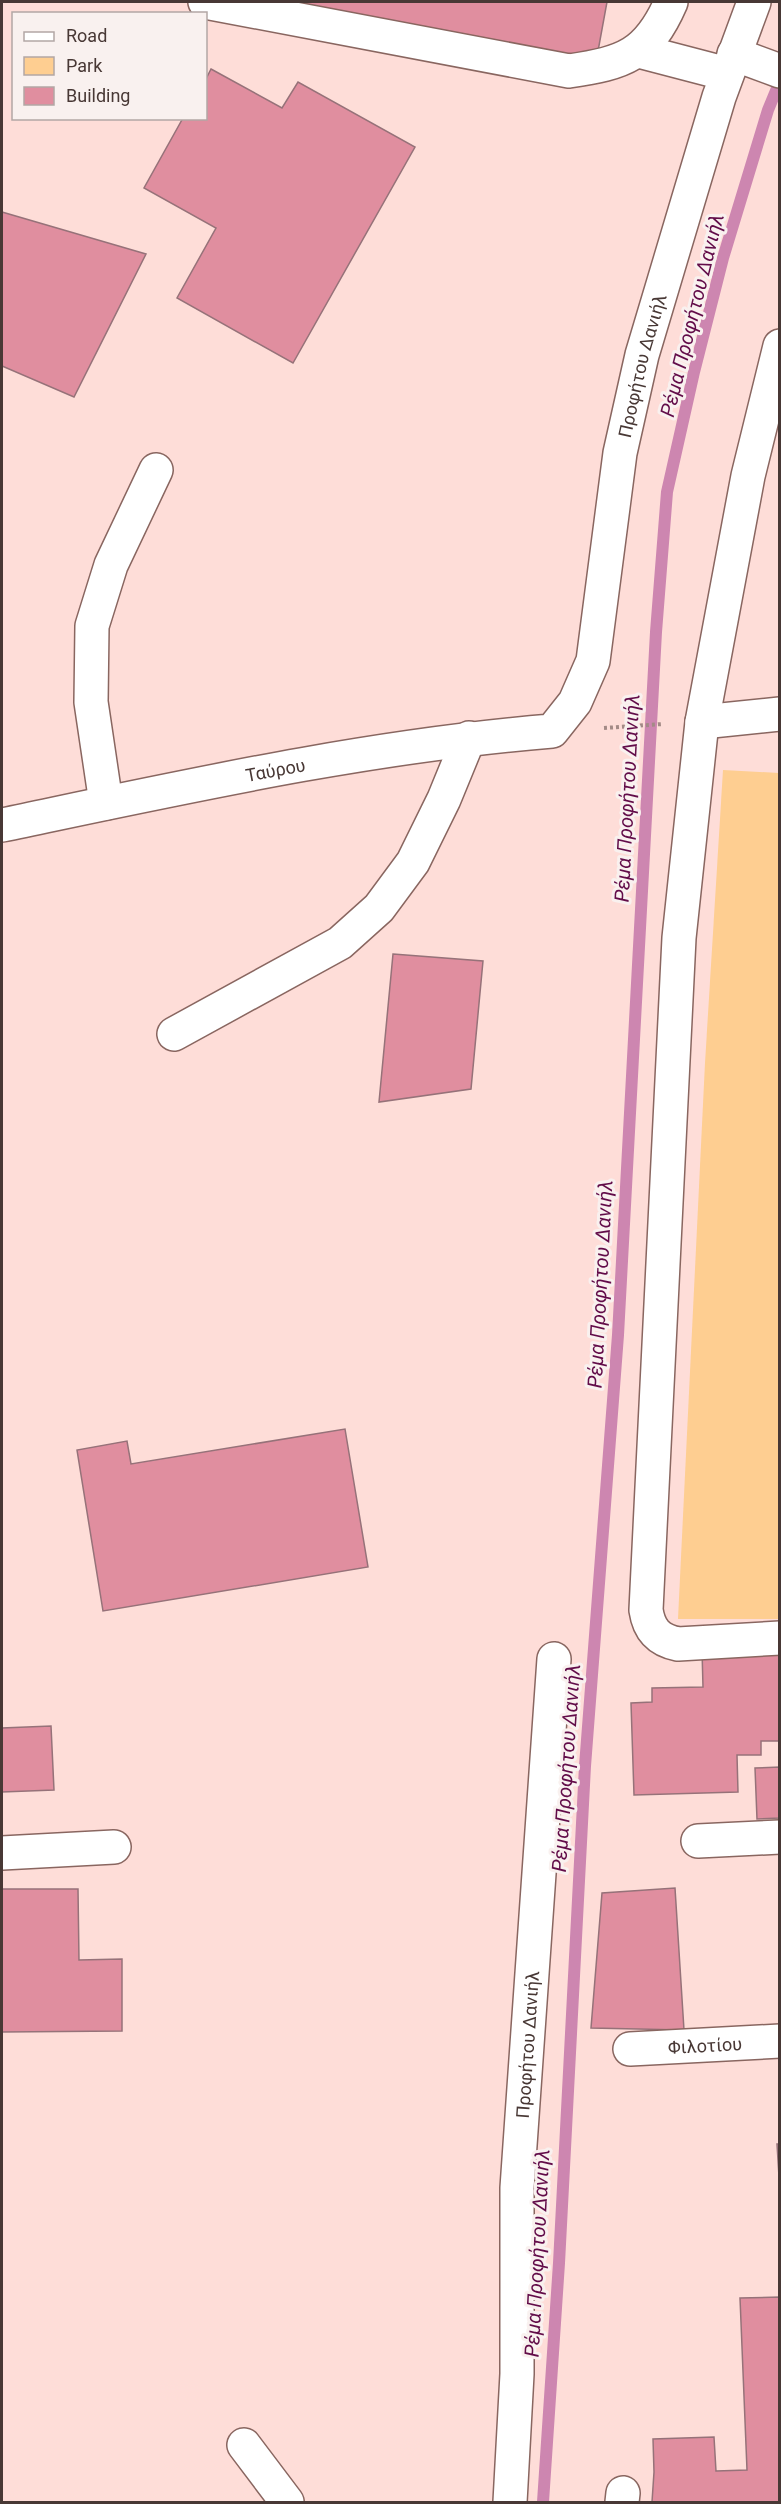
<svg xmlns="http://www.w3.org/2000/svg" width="781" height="2504" viewBox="0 0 781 2504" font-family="Roboto,sans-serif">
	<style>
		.green { fill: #fece91 }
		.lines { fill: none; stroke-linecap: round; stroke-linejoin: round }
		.stream { stroke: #cd86b0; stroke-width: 12 }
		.building { fill: #e08e9f; stroke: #967279; stroke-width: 1.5 }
		.minor-casing { stroke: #896660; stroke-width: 36 }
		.path { stroke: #a38a86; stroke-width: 4; stroke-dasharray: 3 3; stroke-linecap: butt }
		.minor { stroke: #fff; stroke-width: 33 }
		.labels { text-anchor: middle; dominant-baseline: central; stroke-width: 6; stroke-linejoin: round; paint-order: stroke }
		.street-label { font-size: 18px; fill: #483835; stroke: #f9f1ef }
		.water-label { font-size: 20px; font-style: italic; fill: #620c49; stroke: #f9f1ef }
	</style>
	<rect width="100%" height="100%" fill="#feddd8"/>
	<path class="green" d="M723,770L779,773V1619H678L705,1063Z"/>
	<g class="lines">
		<path class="stream" d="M543,2502L559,2263L585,1766L618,1335L656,632L667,492L694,372L723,258L768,110L780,81"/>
	</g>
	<g class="building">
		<path d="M294,2H607L596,62Z"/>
		<path d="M211,69L282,108L298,82L415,147L293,363L177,298L216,228L144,188L183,118H206V79Z"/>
		<path d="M2,212L146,254L74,397L2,366Z"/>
		<path d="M393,954L483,961L471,1089L379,1102Z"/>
		<path d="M345,1429L368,1567L103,1611L77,1450L127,1441L131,1464Z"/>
		<path d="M780,1648V1741H761V1755H737L738,1792L634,1795L631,1703L652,1702V1688L703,1687L702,1650Z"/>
		<path d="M51,1726L54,1790L2,1792V1728Z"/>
		<path d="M780,1767V1818L757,1819L755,1768Z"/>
		<path d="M675,1888L684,2030L591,2028L602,1893Z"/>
		<path d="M2,1889H78L79,1960L122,1959V2031L2,2032Z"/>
		<path d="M777,2144H780V2193Z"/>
		<path d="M780,2297V2502H652L654,2472L653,2439L714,2437L716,2471L747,2470L740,2298Z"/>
	</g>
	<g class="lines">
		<defs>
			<g id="minor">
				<path d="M205,2L569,71C624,63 648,55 671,2"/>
				<path d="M639,51L727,74"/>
				<path d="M734,54L780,71"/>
				<path d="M780,346L748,476L702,722L679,938L646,1610C649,1630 658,1640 678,1644L780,1638"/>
				<path d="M702,722L780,714"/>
				<path d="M106,803L91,702L92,626L111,565L156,470"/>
				<path id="s1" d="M2,825C184,787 367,746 552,731L575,702L593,661L620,453L642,355L719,97L754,2"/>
				<path d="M174,1034L340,943L379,908L413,862L444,799L469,738"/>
				<path d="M698,1841L780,1837"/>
				<path d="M2,1853L114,1847"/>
				<path id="s2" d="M630,2049L780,2041"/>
				<path d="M244,2445L287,2502"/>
				<path id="s3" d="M510,2502L517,2374V2188L554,1659"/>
				<path d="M622,2502L623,2493"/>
			</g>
		</defs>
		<use href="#minor" class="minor-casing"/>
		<path class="path" d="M604,728L663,724"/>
		<use href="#minor" class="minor"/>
	</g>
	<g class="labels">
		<g class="street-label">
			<text stroke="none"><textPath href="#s1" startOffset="940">Προφήτου Δανιήλ</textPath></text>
			<text stroke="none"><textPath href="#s1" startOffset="279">Ταύρου</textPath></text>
			<text stroke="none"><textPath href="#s3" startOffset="458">Προφήτου Δανιήλ</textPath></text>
			<text stroke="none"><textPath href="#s2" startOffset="75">Φιλοτίου</textPath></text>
		</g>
		<g class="water-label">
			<text transform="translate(692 315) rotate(-76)">Ρέμα Προφήτου Δανιήλ</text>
			<text transform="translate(627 798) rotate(-87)">Ρέμα Προφήτου Δανιήλ</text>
			<text transform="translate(600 1284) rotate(-87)">Ρέμα Προφήτου Δανιήλ</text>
			<text transform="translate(566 1768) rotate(-86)">Ρέμα Προφήτου Δανιήλ</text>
			<text transform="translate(537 2253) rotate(-87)">Ρέμα Προφήτου Δανιήλ</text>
		</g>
	</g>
	<rect width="781" height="2504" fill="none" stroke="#483835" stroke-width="6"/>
	<rect x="12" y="12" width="195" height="108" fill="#f9f1ef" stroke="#b2a7a5" stroke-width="1.5"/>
	<rect x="24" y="32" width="30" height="9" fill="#ffffff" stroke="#b2a7a5" stroke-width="1.5"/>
	<text x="66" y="42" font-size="18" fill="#483835">Road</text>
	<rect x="24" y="57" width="30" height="18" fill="#fece91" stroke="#b2a7a5" stroke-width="1.5"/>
	<text x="66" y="72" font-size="18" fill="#483835">Park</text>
	<rect x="24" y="87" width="30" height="18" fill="#e08e9f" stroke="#b2a7a5" stroke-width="1.5"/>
	<text x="66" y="102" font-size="18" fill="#483835">Building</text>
</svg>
